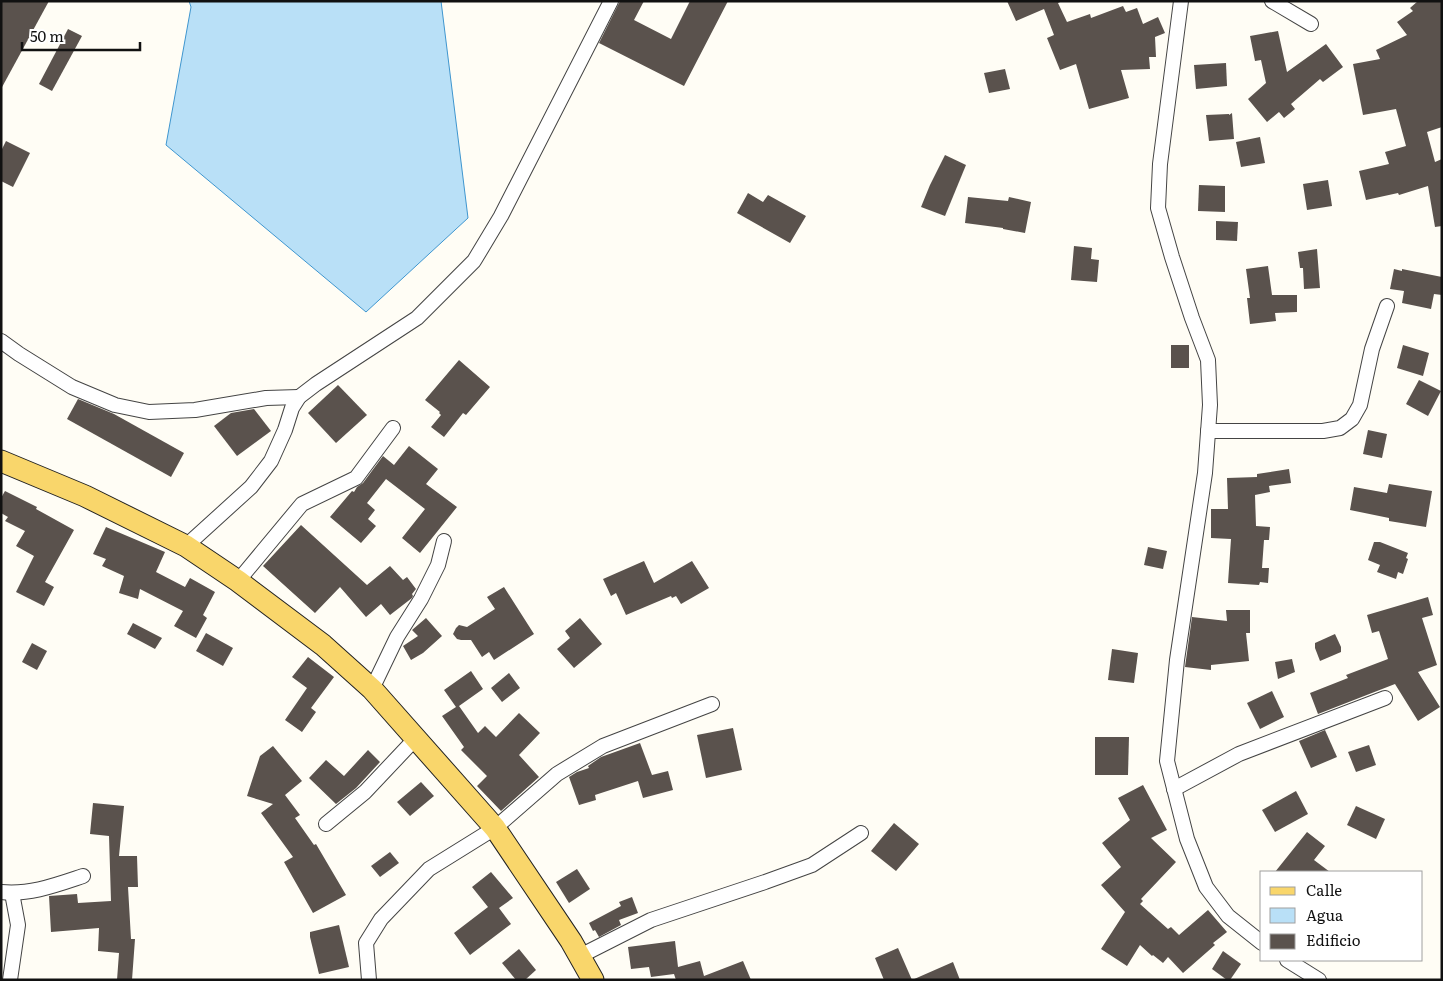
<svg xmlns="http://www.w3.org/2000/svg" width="1443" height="981" viewBox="0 0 1443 981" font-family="Literata,serif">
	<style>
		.water { fill: #b9e0f7; stroke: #3f96cf }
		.building { fill: #5a524d }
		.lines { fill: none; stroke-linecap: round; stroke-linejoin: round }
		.street-casing { stroke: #444; stroke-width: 16 }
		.primary-casing { stroke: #222; stroke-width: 23 }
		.street { stroke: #fff; stroke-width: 14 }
		.primary { stroke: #f9d66b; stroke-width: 21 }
	</style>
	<rect width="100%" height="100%" fill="#fffdf5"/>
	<path class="water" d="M189,1H441L468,218L366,312L166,145L191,7Z"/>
	<g class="building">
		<path d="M1,1H49L1,89Z"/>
		<path d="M620,1H644L634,20L671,39L690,1H728L684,86L599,43Z"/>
		<path d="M1007,1H1062L1058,3L1067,22L1090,14L1091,18L1123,6L1126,12L1137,8L1143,24L1158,17L1165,33L1155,37L1156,57H1149L1150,69L1121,70L1129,98L1089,109L1076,64L1060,70L1047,38L1054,35L1044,9L1016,21Z"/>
		<path d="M1418,1H1442V127L1427,132L1435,162L1442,159V226L1435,227L1428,186L1399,195L1398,193L1366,200L1359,171L1389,164L1385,152L1406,146L1396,109L1363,115L1353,64L1380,59L1376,50L1407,35L1397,22L1413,11L1410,8Z"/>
		<path d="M68,29L82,36L52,91L39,84Z"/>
		<path d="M1278,31L1287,72L1326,44L1343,67L1323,82L1320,79L1291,104L1295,109L1284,118L1279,112L1267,122L1248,99L1266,83L1261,60L1255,61L1250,36Z"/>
		<path d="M1226,63L1227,86L1196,89L1194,65Z"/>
		<path d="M1005,69L1010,89L989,93L984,73Z"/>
		<path d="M1232,113L1234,139L1209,141L1206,115L1229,114V115Z"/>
		<path d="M1260,137L1265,163L1241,167L1236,142Z"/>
		<path d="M6,141L30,153L13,187L1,181V151Z"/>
		<path d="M945,155L966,165L945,216L921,207L930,185Z"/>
		<path d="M1328,180L1332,206L1307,210L1303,184Z"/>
		<path d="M1199,185L1225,186V212L1198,211Z"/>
		<path d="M748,193L763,202L768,195L806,216L790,243L737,213Z"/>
		<path d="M968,197L1008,201L1009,197L1031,202L1025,233L1003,229V228L965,223Z"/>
		<path d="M1216,221L1238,222L1237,241L1216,240Z"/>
		<path d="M1074,246L1092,248L1091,259L1099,260L1097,282L1071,280Z"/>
		<path d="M1317,249L1320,288L1304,289L1303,268H1300L1298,252Z"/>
		<path d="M1268,266L1272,295H1297V312L1275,313L1276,321L1250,324L1247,298H1250L1246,269Z"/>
		<path d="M1394,269L1402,271V269L1442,277V295L1434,294L1431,309L1402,303L1404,291L1390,289Z"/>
		<rect x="1171" y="345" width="18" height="23"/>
		<path d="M1403,345L1429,353L1423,376L1397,368Z"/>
		<path d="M459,360L490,387L466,415L463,413L444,437L431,427L441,415L439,413L440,412L425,400Z"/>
		<path d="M1419,380L1441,391L1428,416L1406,404Z"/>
		<path d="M338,385L367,415L336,443L308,413Z"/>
		<path d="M78,399L114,414L184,453L171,477L67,419Z"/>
		<path d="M254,409L271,431L237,456L214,426L231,413Z"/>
		<path d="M1368,430L1387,434L1382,458L1363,454Z"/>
		<path d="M409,446L438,469L426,484L457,507L420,553L402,538L425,509L386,479L367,503L375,510L368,519L376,526L361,543L330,517L352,491L354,492L357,487L363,483L383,456L394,465Z"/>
		<path d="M1289,469L1291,483L1269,486L1270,492L1255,495L1256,526L1270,527L1269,540H1264L1262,568H1269L1268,583L1260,582L1259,585L1228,583L1231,539L1211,538V509H1228L1227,478L1257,477V474Z"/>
		<path d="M1389,484L1432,491L1426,527L1389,521V518L1350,510L1354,487L1387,493Z"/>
		<path d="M5,491L37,507L36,509L74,530L45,582L54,587L44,606L16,592L34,556L16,546L25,531L5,521L8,517L1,513V498Z"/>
		<path d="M301,525L367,585L390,566L403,580L407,577L416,589L412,594L413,596L412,598L390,615L381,604L366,617L340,587L315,613L263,566Z"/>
		<path d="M106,527L165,552L156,572L185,587L190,578L215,592L203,615L207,618L196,638L174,626L183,611L140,589L138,599L119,593L124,576L102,566L106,559L93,554Z"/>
		<path d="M1374,542H1380L1408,553L1406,558L1408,559L1403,574L1398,572L1396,579L1377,572L1380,565L1368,560Z"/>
		<path d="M1148,547L1167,551L1163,569L1144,565Z"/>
		<path d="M644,561L654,583L692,561L709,588L681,604L676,596L672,598L671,596L626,615L616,593L611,596L603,579Z"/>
		<path d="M504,587L534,634L494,660L489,652L482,657L471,640H461L457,639L453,634L456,628L459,625L467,627L495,609L487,597Z"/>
		<path d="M1428,597L1433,615L1422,618L1437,665L1418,672L1440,707L1418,721L1395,684L1318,714L1310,693L1348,678L1346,675L1388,659L1379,631L1372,633L1367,615Z"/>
		<path d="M1226,610H1250V633H1246L1249,661L1211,665V670L1185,667L1192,617L1227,621Z"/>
		<path d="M426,618L442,636L423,653L411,660L403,646L418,636L412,630Z"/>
		<path d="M580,618L602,644L574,668L557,649L570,638L565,631Z"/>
		<path d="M133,623L162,638L155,649L127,634Z"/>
		<path d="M206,633L233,648L223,666L196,651Z"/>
		<path d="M1335,634L1341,647V652L1320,661L1315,648V643Z"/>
		<path d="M32,643L47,651L37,670L22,662Z"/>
		<path d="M1112,649L1138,653L1134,683L1108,680Z"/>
		<path d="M308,657L334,677L311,708L316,712L302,732L285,720L307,688L292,677Z"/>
		<path d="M1292,659L1295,672L1278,679L1275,662Z"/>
		<path d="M471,671L483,689L459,706L478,733L485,726L496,737L519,713L540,733L519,755L539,777L501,811L477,786L487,776L461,750L464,747L442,716L456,707L444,690Z"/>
		<path d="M509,673L520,688L502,702L491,688Z"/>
		<path d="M1272,691L1284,717L1260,729L1247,703Z"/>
		<path d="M733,728L742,770L706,778L697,735Z"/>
		<path d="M1325,730L1337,757L1311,768L1299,741Z"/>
		<path d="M1095,737H1129L1128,775H1095Z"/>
		<path d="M640,743L652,775L668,771L673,790L643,798L638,781L595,795L596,800L579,805L569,777L577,772L589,768L588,766L601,757Z"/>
		<path d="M1369,745L1376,765L1356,772L1348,752Z"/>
		<path d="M273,746L302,781L285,795L300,815L295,818L314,845L316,844L346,895L313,913L284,862L293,857L261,813L273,804L247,796L260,756Z"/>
		<path d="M368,750L380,762L356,788L336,804L309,778L326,760L344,776Z"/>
		<path d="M421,782L434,796L410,816L397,802Z"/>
		<path d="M1143,785L1167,830L1151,838L1176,862L1141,899L1143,901L1140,904L1168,929L1171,927L1179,935L1208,910L1227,932L1213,943L1215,945L1183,973L1168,957L1163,963L1153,955L1152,956L1140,945L1127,966L1101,949L1125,912L1101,885L1121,867L1102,843L1130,820L1118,798Z"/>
		<path d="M1296,791L1308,814L1275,832L1262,810Z"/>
		<path d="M93,803L124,806L119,856H137L138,887H128L131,939H135L132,980H117L119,953L98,951L99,928L51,932L49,896L77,894L78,903L111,901L109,836L90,834Z"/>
		<path d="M1356,806L1385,819L1376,839L1347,825Z"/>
		<path d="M894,823L919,844L896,871L871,851Z"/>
		<path d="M1307,832L1325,846L1314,860L1330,872H1275Z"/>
		<path d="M390,852L399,863L380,877L371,866Z"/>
		<path d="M577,869L590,889L569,903L556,882Z"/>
		<path d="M491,872L513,898L499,908L511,924L470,955L454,933L488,907L472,887Z"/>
		<path d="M632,897L638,913L619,920L621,925L599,937L595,930L593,931L589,923L621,906L619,902Z"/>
		<path d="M339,925L349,967L319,974L310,937V932Z"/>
		<path d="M675,941L678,967L700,961L704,976L743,961L751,980H676L674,974L651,977L649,967L631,969L628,947Z"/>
		<path d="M898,948L912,980L953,962L960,980H884L875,958Z"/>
		<path d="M519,949L536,970L525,980H516L502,963Z"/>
		<path d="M1223,951L1241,964L1230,980H1227L1212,969Z"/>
	</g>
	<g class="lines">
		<defs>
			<g id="street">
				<path d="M1181,1L1160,164L1158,208L1172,257L1192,318L1208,360L1210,405L1205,473L1177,660L1167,761L1187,839L1206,887L1228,916L1262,943"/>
				<path d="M1272,1L1311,24"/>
				<path d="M1,341L19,354L72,387L115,405L149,412L195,410L266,398L299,397"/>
				<path d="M1208,431H1323L1340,428L1352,419L1360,405L1372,349L1387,306"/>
				<path d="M186,546L251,487L271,461L285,430L292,408L299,397L316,384L417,318L474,261L501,216L611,1"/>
				<path d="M238,581L302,504L356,478L393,428"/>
				<path d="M372,689L397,637L421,599L438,565L444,541"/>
				<path d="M1174,789L1239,754L1385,698"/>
				<path d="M326,824L365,792L416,738"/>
				<path d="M1,892C30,895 56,885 83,876"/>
				<path d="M580,956L651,920L765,882L812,865L861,833"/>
				<path d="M1287,960L1319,980"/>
				<path d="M10,980L18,925L12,893"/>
				<path d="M369,980L366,943L381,919L429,869L495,828L557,774L603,746L712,704"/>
			</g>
			<path id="primary" d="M1,461L85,496L186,546L238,581L323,645L372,689L495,828L571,941L593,980"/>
		</defs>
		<use href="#street" class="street-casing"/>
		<use href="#primary" class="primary-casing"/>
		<use href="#street" class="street"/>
		<use href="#primary" class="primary"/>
	</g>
	<rect width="1443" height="981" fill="none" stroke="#111111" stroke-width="5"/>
	<rect x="1260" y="871" width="162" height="90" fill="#ffffff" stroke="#a0a0a0"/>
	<rect x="1270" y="887" width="25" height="8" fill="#f9d66b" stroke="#a0a0a0"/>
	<text x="1306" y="896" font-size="15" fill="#111111">Calle</text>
	<rect x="1270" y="908" width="25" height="15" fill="#b9e0f7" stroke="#a0a0a0"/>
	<text x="1306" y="921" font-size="15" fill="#111111">Agua</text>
	<rect x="1270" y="934" width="25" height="15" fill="#5a524d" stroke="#a0a0a0"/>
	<text x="1306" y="946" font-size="15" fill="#111111">Edificio</text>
	<path d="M22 42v8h118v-8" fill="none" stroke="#111111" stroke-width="2.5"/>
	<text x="30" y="42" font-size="15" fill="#111111" stroke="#ffffff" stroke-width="4" paint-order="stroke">50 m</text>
</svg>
